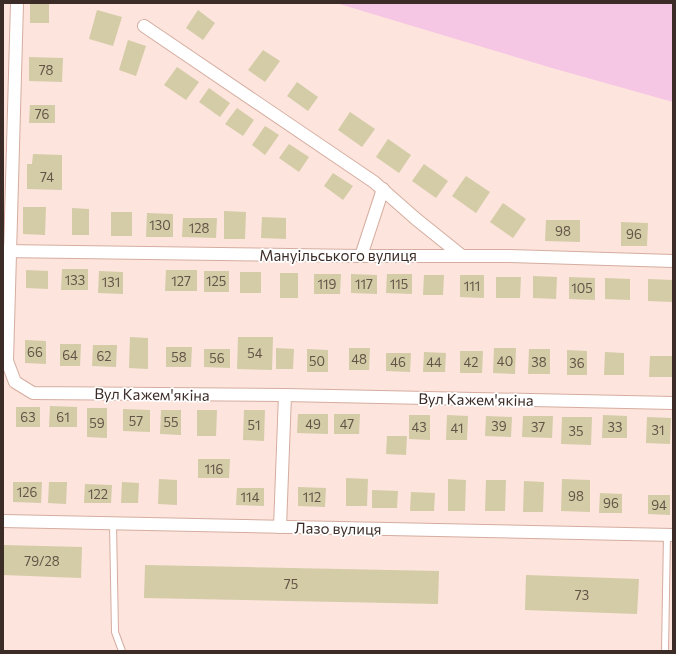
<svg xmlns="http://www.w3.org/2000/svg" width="676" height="654" viewBox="0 0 676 654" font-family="Commissioner,sans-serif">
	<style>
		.green { fill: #f6c6e5 }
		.building { fill: #d3cca7 }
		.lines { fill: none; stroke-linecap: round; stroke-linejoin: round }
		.service-casing { stroke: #d5ada0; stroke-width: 8 }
		.minor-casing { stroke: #d5ada0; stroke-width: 14 }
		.service { stroke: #fff; stroke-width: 6 }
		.minor { stroke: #fff; stroke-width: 12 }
		.labels { text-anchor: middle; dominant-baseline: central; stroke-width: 3.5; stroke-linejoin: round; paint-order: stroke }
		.number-label { font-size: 13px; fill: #625447 }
		.street-label { font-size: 15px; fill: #3c2c27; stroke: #fff }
	</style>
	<rect width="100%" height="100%" fill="#fde4dc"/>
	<path class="green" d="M336,3H673V102L552,68Z"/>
	<g class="building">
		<rect x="30" y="3" width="19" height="20"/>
		<path d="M97,10L122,17L113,46L89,39Z"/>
		<path d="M198,10L215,23L203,40L186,28Z"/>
		<path d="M128,40L146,46L136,76L119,70Z"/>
		<path d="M263,50L280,61L265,82L248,70Z"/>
		<path d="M29,57L63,58L62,82L29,81Z"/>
		<path d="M177,67L199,82L186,100L164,85Z"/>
		<path d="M297,82L318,97L308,111L287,96Z"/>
		<path d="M209,88L230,103L220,117L199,102Z"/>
		<path d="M30,105H55V123H29Z"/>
		<path d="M237,108L254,120L243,136L225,124Z"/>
		<path d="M350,112L375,129L362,147L338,130Z"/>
		<path d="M265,126L279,135L265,155L252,145Z"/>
		<path d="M388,139L411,155L399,173L376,157Z"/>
		<path d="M289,144L309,157L299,172L279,158Z"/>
		<path d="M33,154L62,155V190L27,189V164H32Z"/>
		<path d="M424,164L448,181L436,198L412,181Z"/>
		<path d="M333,173L353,186L343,200L324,186Z"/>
		<path d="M466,176L490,192L476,213L452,196Z"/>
		<path d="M503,203L526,219L513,238L490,222Z"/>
		<path d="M23,207H46L45,235L23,234Z"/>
		<path d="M72,208L89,209V235H72Z"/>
		<path d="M224,211L246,212L245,239H224Z"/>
		<rect x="111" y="212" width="21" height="24"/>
		<path d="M147,213L173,214V237H146Z"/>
		<path d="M262,217L286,218V239L261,238Z"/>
		<path d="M183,218H217L216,238L182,237Z"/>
		<path d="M546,220H580V242L545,241Z"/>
		<path d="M621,222L648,223L647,246H621Z"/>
		<path d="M62,269H88V290H61Z"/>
		<path d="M26,270L48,271V289L26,288Z"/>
		<path d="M166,270H197V291H165Z"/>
		<path d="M99,271L123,272V294L98,293Z"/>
		<rect x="204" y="271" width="25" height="21"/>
		<rect x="240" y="272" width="21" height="21"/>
		<rect x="280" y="273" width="18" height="25"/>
		<path d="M314,274H341L340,294H314Z"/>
		<path d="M351,274L377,275V294L351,293Z"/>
		<path d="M387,274H412V294L386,293Z"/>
		<path d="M424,275H444L443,295H423Z"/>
		<path d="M460,275H484V298L460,297Z"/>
		<path d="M533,276L557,277L556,299L533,298Z"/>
		<path d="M496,277H521L520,298H496Z"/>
		<path d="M569,277L595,278V300L569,299Z"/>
		<path d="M605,278L630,279V300L605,299Z"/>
		<path d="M648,279L673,280V302L648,301Z"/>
		<path d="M130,337L148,338V369L129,368Z"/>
		<path d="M238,337H273L272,370L237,369Z"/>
		<path d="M25,340L46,341V364L25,363Z"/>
		<path d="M60,344H81L80,366H60Z"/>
		<path d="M93,345H117L116,367L92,366Z"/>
		<path d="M166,347H192L191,367H166Z"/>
		<path d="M276,348L294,349L293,369H276Z"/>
		<path d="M349,348H370L369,370H349Z"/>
		<path d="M494,348H516L515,374L493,373Z"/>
		<path d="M204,349H230V368L204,367Z"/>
		<path d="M307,349L328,350V372H307Z"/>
		<path d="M529,349H550V374H528Z"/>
		<path d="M567,350L587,351V375H567Z"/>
		<path d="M460,351H483L482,373H460Z"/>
		<path d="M424,352L446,353L445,372H423Z"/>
		<path d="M605,352L624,353V375H604Z"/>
		<path d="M386,353H411L410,372L386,371Z"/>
		<path d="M650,356H673V377H649Z"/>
		<path d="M50,406L77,407V427H49Z"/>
		<rect x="16" y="407" width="24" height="20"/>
		<path d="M87,408H107V438L87,437Z"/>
		<path d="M123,409L150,410V432L123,431Z"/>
		<path d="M161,410H181V435L160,434Z"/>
		<path d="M197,410H217L216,436H197Z"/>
		<path d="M244,410H265L264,441L243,440Z"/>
		<path d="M298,414H328V434L297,433Z"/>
		<path d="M334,414H360L359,434H334Z"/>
		<path d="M409,415H430V440L409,439Z"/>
		<path d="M447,415L468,416L467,440H446Z"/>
		<path d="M603,415L627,416V438H602Z"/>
		<path d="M486,416L512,417L511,437L485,436Z"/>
		<path d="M523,416H553L552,438L522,437Z"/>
		<path d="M562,417H592L591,445L561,444Z"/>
		<path d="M647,417L671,418L670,444L646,443Z"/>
		<path d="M387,436H407L406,455L386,454Z"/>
		<path d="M198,459H230L229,478H198Z"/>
		<path d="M346,478L368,479L367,506H346Z"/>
		<path d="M159,479L177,480V505L158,504Z"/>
		<path d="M448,479L466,480L465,511H448Z"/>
		<path d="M562,479L590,480V512L561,511Z"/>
		<path d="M486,480H506L505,511H485Z"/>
		<path d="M524,481L544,482L543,512H523Z"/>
		<path d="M13,482H42L41,503L13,502Z"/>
		<path d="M49,482H67L66,504L48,503Z"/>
		<path d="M122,482L139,483L138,503H121Z"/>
		<path d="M85,484L112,485L111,503H84Z"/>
		<path d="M298,487L326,488L325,507L298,506Z"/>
		<path d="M237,488H264V506L236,505Z"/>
		<path d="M372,490L398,491L397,508H372Z"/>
		<path d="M411,492L435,493L434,511H410Z"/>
		<path d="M600,493L622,494V513H599Z"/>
		<path d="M648,495H670V515L648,514Z"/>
		<path d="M3,545L82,547L81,578L3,575Z"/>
		<path d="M145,565L439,571L438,604L144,598Z"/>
		<path d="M526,575L639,579L637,614L525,610Z"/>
	</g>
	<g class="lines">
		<defs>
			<g id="service">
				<path d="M113,524L115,632L122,651"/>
				<path d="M665,651L667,535"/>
			</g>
			<g id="minor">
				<path d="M17,3L7,361L15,382L33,393L285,395L673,403"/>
				<path d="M144,26L374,182L416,219L462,256"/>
				<path d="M3,251L361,256H510L673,261"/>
				<path d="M361,256L383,189"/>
				<path d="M3,521L673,535"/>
				<path d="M280,527L285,395"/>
			</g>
		</defs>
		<use href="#service" class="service-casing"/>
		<use href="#minor" class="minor-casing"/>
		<use href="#service" class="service"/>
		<use href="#minor" class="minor"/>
	</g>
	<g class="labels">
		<g class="number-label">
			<text x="46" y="70">78</text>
			<text x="42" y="114">76</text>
			<text x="47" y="177">74</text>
			<text x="160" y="225">130</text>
			<text x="199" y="228">128</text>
			<text x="563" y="231">98</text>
			<text x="634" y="234">96</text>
			<text x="75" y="280">133</text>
			<text x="181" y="281">127</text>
			<text x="216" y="281">125</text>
			<text x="111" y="282">131</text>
			<text x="327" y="284">119</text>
			<text x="364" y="284">117</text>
			<text x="399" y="284">115</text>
			<text x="472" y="286">111</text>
			<text x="582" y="288">105</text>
			<text x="35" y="352">66</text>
			<text x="255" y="353">54</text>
			<text x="70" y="355">64</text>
			<text x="104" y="356">62</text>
			<text x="179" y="357">58</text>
			<text x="217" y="358">56</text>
			<text x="359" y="359">48</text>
			<text x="317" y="361">50</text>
			<text x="505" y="361">40</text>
			<text x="398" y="362">46</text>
			<text x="434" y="362">44</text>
			<text x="471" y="362">42</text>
			<text x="539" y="362">38</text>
			<text x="577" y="363">36</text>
			<text x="28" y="417">63</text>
			<text x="63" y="417">61</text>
			<text x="136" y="421">57</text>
			<text x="171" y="422">55</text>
			<text x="97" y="423">59</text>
			<text x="313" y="424">49</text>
			<text x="347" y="424">47</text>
			<text x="254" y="425">51</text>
			<text x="499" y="426">39</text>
			<text x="419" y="427">43</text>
			<text x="538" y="427">37</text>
			<text x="615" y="427">33</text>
			<text x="457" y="428">41</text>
			<text x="658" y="430">31</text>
			<text x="576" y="431">35</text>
			<text x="214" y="469">116</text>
			<text x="27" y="492">126</text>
			<text x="98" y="494">122</text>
			<text x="576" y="496">98</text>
			<text x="250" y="497">114</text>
			<text x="312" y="497">112</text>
			<text x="611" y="503">96</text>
			<text x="659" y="505">94</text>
			<text x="42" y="561">79/28</text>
			<text x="291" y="584">75</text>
			<text x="582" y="595">73</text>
		</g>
		<g class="street-label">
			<text x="338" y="255">Мануільського вулиця</text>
			<text transform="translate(152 394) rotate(1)">Вул Кажем'якіна</text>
			<text transform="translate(476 399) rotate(1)">Вул Кажем'якіна</text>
			<text transform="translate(338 528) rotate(1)">Лазо вулиця</text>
		</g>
	</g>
	<rect width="676" height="654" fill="none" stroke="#3c2c27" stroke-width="8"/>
</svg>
